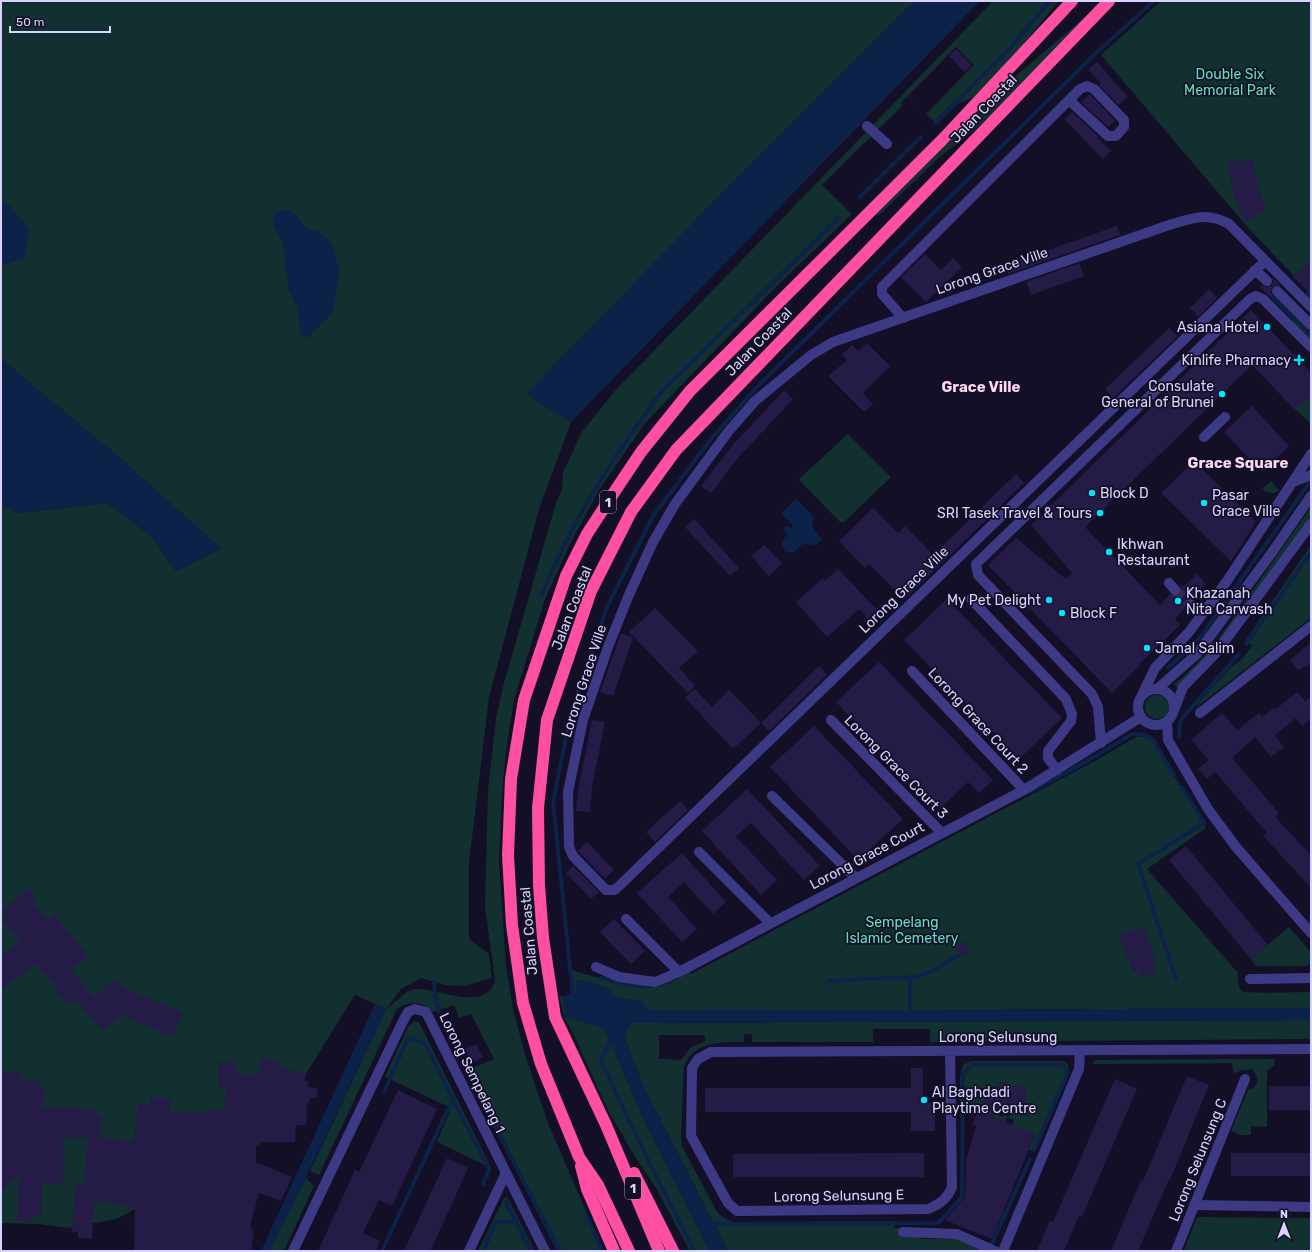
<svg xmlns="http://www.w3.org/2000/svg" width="1312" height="1252" viewBox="0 0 1312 1252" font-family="Rubik,sans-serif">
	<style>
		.green { fill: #12302f; fill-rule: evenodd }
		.water { fill: #0c2248 }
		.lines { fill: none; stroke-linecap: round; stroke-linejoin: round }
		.stream { stroke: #0c2248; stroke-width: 4 }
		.building { fill: #241b47 }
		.minor-tunnel { stroke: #312d47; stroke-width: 10; stroke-dasharray: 10 5; stroke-linecap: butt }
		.minor { stroke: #3d3a85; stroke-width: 10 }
		.highway { stroke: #ff4fa3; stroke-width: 12 }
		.poi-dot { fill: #00e5ff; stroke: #130f26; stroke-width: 1.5 }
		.labels { text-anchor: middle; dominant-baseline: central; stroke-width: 3.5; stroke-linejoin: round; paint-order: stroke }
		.shield { fill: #130f26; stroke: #9e99be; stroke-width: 1 }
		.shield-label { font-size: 13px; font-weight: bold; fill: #d9d4ff }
		.park-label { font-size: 14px; fill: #5fe0c0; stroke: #130f26 }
		.street-label { font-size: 14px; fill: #d9d4ff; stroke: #130f26 }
		.poi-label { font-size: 14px; fill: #d9d4ff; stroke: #130f26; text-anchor: start }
		.neighbourhood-label { font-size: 15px; font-weight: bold; fill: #ffd6f0; stroke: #130f26 }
	</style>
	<rect width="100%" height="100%" fill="#130f26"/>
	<g class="green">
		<path d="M1,1H915L730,185L527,394L571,422L539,509L489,697L469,863V939L489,954L492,978L465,986L445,985L421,978L401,989L387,1008C397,1003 403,991 415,989C436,987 487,1014 495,980L485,907L488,790L496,718L504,683L556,503L562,490L563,472L582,432L614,392L993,1H1059L1014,55L973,98L959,103L937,124L907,96L901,103L903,105L822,185L852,214L777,286L645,423L599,490L570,544L545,599L514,700L506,751L502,794L499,864L506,965L513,1009L526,1058L548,1123L603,1251H557L465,1071L494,1059L471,1014L459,1018L454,1005L433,1012C422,1000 409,1001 397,1009L319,1175L310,1171L386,1009L355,995L266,1138L258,1145L244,1148L200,1177L116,1219L68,1228L39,1224L1,1223V505L18,513L107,503L150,535L176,571L221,549L121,459L1,359ZM956,47L974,65L926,114L908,96Z"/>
		<path d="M1109,1L975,130L941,156L879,215L873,216L1003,87L1094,9Z"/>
		<path d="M1161,1H1311V303L1304,296L1308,291L1244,223L1101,55Z"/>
		<path d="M1296,317L1311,332V340L1291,321Z"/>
		<path d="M1311,394V424L1295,409Z"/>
		<path d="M848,434L891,477L844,522H840L799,480L800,478Z"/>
		<path d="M1271,481L1279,491L1273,493L1266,492L1262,488Z"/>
		<path d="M1311,507V517L1217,652L1179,690L1174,684L1184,676L1212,648Z"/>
		<path d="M1311,545V618L1198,706L1197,704L1231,667L1242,659L1252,646L1245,641Z"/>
		<circle cx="1157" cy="707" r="12"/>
		<path d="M1136,737H1145L1153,741L1206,828L1147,869L1238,973C1238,979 1237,986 1242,991C1246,994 1301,992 1311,992V1008L910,1010H647L640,1001L616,997C606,984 592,983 577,980L576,993H573L571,970C593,976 637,992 659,986C670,984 681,976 690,972L691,974L1095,761Z"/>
		<path d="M1289,927L1311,952L1310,964L1307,966H1256L1251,959Z"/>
		<path d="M559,996H563L566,1017L601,1026L606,1032L649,1131L709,1251H690L656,1188L637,1160L609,1112L571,1029L565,1019Z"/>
		<path d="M1311,1020V1039L930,1042V1029H873V1042H752V1034H744V1042C721,1042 692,1041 684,1068L681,1138L682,1146L717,1212L724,1218L734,1222L894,1221V1228H920L921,1239H957L985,1251H728L642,1084L625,1038L626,1031L632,1023ZM659,1035H705V1042L691,1047L681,1060L659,1059Z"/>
		<path d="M414,1021L419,1022L491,1168L437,1142L451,1108L385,1077L408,1027Z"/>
		<path d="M1275,1059L1274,1066L1267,1071V1127L1251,1126V1135H1241L1231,1131L1248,1090C1260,1086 1260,1076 1251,1069L1241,1070L1236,1073L1233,1071L1232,1063L1092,1064L1095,1060Z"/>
		<path d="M971,1061H1064L1068,1065L1069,1074L1035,1152L1029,1150L1035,1134L1012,1125L1014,1120L1007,1117L1005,1122L967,1106L960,1107V1076L963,1065ZM999,1082H1010V1116H999V1111H984V1087L999,1086Z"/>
		<path d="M306,1178L314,1186L284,1251H269Z"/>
		<path d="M507,1197L508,1198L535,1251H478L504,1198Z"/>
		<path d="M1199,1217L1311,1218V1251H1184L1196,1219Z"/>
	</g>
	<g class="water">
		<path d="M915,1H980L571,422L526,394L730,185Z"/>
		<path d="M1,203L8,204L29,229L24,258L5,265L1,261Z"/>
		<path d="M291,210L306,228L319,232L332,244L339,270L333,312L307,338L301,335L297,308L288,287L283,242L272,223L276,211Z"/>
		<path d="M1,359L121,459L222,549L176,571L150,535L107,503L18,513L1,505Z"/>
		<path d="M796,499L814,517L812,527L822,539L816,545L803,544L792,553L786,552L782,547V541L787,535L783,528L787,525L790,528L793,526L781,513Z"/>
		<path d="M577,980C592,983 606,984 616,997L640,1001L647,1010H910L1311,1008V1020L632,1023L626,1031L625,1038L642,1084L728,1251H709L649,1131L606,1032C598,1023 579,1023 566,1017L563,996L576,992Z"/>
		<path d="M375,1004L386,1009L289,1213L269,1251H261Z"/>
	</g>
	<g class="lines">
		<g class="stream">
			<path d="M935,123L1009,49L1050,1"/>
			<path d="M860,197L921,137"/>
			<path d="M1307,294L1311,298"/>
			<path d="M1272,296L1311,335"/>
			<path d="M542,595C571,521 615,453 663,390L839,218"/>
			<path d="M1246,644L1311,553"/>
			<path d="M1168,668L1199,639L1310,482"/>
			<path d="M1179,737L1180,722L1185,715L1239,654"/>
			<path d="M1031,791L1077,767L1132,734L1145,735L1153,740L1174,775"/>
			<path d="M601,978C625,984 648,992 671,981"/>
			<path d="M910,978V1015"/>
			<path d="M1176,979L1138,864L1204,823L1182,787"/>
			<path d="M829,981L914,977L930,972L959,955"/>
			<path d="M434,982L435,995L439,1011"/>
			<path d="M573,997L553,802L570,717L607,607L653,516L711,439L759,385L1097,52L1154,1"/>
			<path d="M444,1022L455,1045"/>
			<path d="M612,1035L601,1061L647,1158L694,1251"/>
			<path d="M463,1064L560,1251"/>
			<path d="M384,1092L408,1038L425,1044L489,1170L483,1184"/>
			<path d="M506,1202L531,1251"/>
			<path d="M587,1216L602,1251"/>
			<path d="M709,1224L938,1223L962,1197L963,1074L972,1065H1063L1068,1072L1034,1150"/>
			<path d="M992,1244L1030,1159"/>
			<path d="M382,1251L453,1098"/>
			<path d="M483,1251L496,1222H516"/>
		</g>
	</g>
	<g class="building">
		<path d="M956,49L972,65L965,72L949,56Z"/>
		<path d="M1097,62L1128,97L1119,105L1099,85L1101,83L1088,70Z"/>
		<path d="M1090,94L1115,121L1108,127L1081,102Z"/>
		<path d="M1072,112L1098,136L1097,137L1111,151L1103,159L1064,119Z"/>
		<path d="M1253,160L1258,187L1267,210L1244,222L1233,193L1227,162Z"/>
		<path d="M1117,226L1120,235L1008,274L1005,265Z"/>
		<path d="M925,254L941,270L953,258L962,267L926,302L901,277Z"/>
		<path d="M1311,262V294L1293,277Z"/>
		<path d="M1079,263L1084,276L1031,295L1026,282Z"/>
		<path d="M1272,277L1281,286L1276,285L1272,287L1271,292L1272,295L1270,297L1260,287L1262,285L1266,287L1271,286L1273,282Z"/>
		<path d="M1209,289L1217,298L1198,317L1190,308Z"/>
		<path d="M1251,310L1311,372V394L1295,410L1252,365L1085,527L1160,605L1170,594L1176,596L1179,595L1181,589L1180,585L1181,584L1183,587L1197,574L1206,584L1193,597L1194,599L1189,598L1185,600L1184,605L1185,608L1175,619L1180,625L1139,664L1140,665L1112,693L988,565L1016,538L1066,579L1072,573L1031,525Z"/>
		<path d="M1169,328L1178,336L1113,398L1105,389Z"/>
		<path d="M867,343L890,366L863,393L873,404L864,412L828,376L847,360L842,354L852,345L858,351Z"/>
		<path d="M784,390L793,399L738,458L711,493L701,486L731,447Z"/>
		<path d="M1252,406L1289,446L1262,472L1224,432Z"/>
		<path d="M1194,461L1256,522L1231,561L1161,493Z"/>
		<path d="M1016,474L1024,483L904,600L869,564L865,568L839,541L873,508L898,533L905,526L933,555Z"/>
		<path d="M694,519L739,568L730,576L685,527Z"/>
		<path d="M764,545L782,563L769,576L751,556Z"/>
		<path d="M838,569L881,614L872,623L859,609L827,637L796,602L823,578L825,581Z"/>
		<path d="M947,599L1062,718L1019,759L904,640Z"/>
		<path d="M655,608L698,651L679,668L695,686L688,693L629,632Z"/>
		<path d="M621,633L633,638L613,696L600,692Z"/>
		<path d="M1311,642V664L1298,670L1290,660Z"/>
		<path d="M879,662L993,780L979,793L968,782L940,809L836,702Z"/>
		<path d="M819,666L827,675L769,731L761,723Z"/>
		<path d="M695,689L712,707L729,690L761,723L733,749L685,698Z"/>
		<path d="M1297,692L1305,701L1311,697V719L1302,726L1296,718L1275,735L1284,747L1271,757L1255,737L1232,758L1279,813L1275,817L1311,855V888L1263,836L1267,833L1215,772L1207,779L1198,769L1209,760L1191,740L1222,713L1237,730L1259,713L1262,717L1274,708L1276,709Z"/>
		<path d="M592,720L605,722L592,787L590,812L576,811L578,790Z"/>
		<path d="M814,726L903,819L858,860L770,767Z"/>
		<path d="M747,789L820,866L804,880L751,823L736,837L777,880L761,895L702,831Z"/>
		<path d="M680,801L688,810L655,842L646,832Z"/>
		<path d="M587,842L614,870L605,879L578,851Z"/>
		<path d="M1186,846L1268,945L1251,959L1169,860Z"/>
		<path d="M682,853L726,902L713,914L684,882L668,897L697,929L682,942L637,893Z"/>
		<path d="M573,866L599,892L591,899L566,873Z"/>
		<path d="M28,888L37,898L32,902L48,920L54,914L88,955L71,969L94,997L115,979L124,988L183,1013L173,1037L121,1015L102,1031L76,1000L68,1005L55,990L57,988L36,964L1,990V956L20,940L2,920L6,916L2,912Z"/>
		<path d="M614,919L645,951L631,964L600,932Z"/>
		<path d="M1143,926L1157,964L1152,966L1155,973L1141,978L1138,970L1133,972L1119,935Z"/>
		<path d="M964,941L970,953L961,958L955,946Z"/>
		<path d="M476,1044L483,1057L472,1063L465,1049Z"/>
		<path d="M261,1059L279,1061V1067L286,1068V1070L306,1073L305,1081L309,1082L308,1087L318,1088L317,1098H310L309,1104L307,1103L306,1125H296L295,1142H256V1162L292,1177L281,1201L259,1193L250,1226L254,1232L251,1251H134L135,1208L99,1201V1205H94L92,1239L78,1238V1232H72L75,1185H84L88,1138L63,1137V1183L42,1184L41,1217L32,1216V1222L17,1221L19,1176L1,1191V1072H19L20,1078L40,1081V1088L45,1089L42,1107L95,1109L94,1116H101L100,1138L134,1142L138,1104L150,1105V1097L171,1099L170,1112L208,1113V1110H224L226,1088L218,1087L219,1062L236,1063L235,1074L259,1075Z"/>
		<path d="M911,1068H923V1103H935V1131H911V1112H705V1088H911Z"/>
		<path d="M1187,1076L1209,1085L1170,1180L1169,1179L1138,1251H1111L1141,1180L1143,1181Z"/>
		<path d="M1115,1079L1137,1089L1082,1217L1079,1216L1064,1251H1037L1050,1220L1053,1222Z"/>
		<path d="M999,1082H1010V1086H1026V1111L983,1112V1087L999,1086Z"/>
		<rect x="1269" y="1086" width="42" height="24"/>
		<path d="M398,1090L437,1109L392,1206L379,1200L363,1233L380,1241L376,1251H318L355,1170L359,1172Z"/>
		<path d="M978,1111L1035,1134L992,1239L945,1220L965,1197L966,1160L976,1126L972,1125Z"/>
		<path d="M924,1153V1177H733V1154Z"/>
		<rect x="1231" y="1153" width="80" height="23"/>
		<path d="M447,1158L468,1168L436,1239L430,1251H404Z"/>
	</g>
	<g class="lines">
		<path class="minor-tunnel" d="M1175,590L1190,604"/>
		<g class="minor">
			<path d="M867,126L887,144"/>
			<path d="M1265,261L617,888L614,890H606L573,856L569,847L568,792L583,720L608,647L628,597L653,542L675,504L728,432L755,401L811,355L833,342L1172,224C1194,218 1207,212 1229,224L1311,307"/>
			<path d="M1255,270L1267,281"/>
			<path d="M1277,291L1311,325"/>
			<path d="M903,318L882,294V287L1080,89L1087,86L1094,89L1121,117L1124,120V127L1116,136H1108L1069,100"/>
			<path d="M1204,437L1225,417"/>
			<path d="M1293,482L1311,475"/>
			<path d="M1169,583L1175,590"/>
			<path d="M971,599L1066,699L1072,714L1071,721L1048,751V758L1057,770"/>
			<path d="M1190,604L1201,615"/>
			<path d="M912,671L1024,790"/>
			<circle cx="1156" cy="707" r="18"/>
			<path d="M1157,689L1197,654L1273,551L1311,496"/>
			<path d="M1142,695L1155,668L1189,632L1227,581L1311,454"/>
			<path d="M1175,708L1183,687L1216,653L1311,524"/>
			<path d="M1200,713L1311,626"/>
			<path d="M831,720L942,833"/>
			<path d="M1167,722L1168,740L1208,809L1236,847L1311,933"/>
			<path d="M1101,743L1098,707L1092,694L978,575L976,564L1250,299L1256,296L1263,299L1311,347"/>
			<path d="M772,796L856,878"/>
			<path d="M699,852L770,923"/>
			<path d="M626,919L679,972"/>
			<path d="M596,967L619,977L655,982L679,972L1024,790L1141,717"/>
			<path d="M1250,979L1311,978"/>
			<path d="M950,1051L952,1187C947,1199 940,1204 928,1209L737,1211L728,1203L691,1136L692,1068L698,1059L711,1052L1311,1049"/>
			<path d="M1194,1205L1311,1207"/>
			<path d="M903,1232L957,1234L995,1251"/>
			<path d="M293,1251L403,1021L408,1012L415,1009L426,1012L431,1022L545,1251"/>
			<path d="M469,1251L506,1173"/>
			<path d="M1003,1251L1079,1069L1080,1051"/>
			<path d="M1176,1251L1245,1079"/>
		</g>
		<g class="highway">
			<path d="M581,1166L587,1189L614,1251"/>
			<path d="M634,1173L673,1251"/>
			<path d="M629,1251L598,1185L579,1157L541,1064L523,1003L512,925L508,855L511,779L524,700L566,576L587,534L615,491L641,452L690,391L942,140L1072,1"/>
			<path d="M659,1251L606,1125L555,1017L543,938L539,885L538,808L547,720L591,591L631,512L676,450L1109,1"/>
		</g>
	</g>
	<g class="poi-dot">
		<circle cx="1267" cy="327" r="4"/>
		<path d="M1297 354h4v4h4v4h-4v4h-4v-4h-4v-4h4z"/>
		<circle cx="1222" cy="394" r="4"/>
		<circle cx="1092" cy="493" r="4"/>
		<circle cx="1204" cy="503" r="4"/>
		<circle cx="1100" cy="513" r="4"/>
		<circle cx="1109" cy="552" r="4"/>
		<circle cx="1049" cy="600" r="4"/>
		<circle cx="1178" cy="601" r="4"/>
		<circle cx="1062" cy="613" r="4"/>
		<circle cx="1147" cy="648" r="4"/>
		<circle cx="924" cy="1100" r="4"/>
	</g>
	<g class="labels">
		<g class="shield">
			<rect x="600" y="491" width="16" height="22" rx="3"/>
			<rect x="625" y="1177" width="16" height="22" rx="3"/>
		</g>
		<g class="shield-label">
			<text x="608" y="502">1</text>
			<text x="633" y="1188">1</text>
		</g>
		<g class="park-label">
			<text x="1230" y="74">Double Six<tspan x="1230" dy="16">Memorial Park</tspan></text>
			<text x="902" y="922">Sempelang<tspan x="902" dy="16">Islamic Cemetery</tspan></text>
		</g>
		<g class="street-label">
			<text transform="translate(984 109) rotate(-46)">Jalan Coastal</text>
			<text transform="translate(992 271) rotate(-19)">Lorong Grace Ville</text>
			<text transform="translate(759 342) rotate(-46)">Jalan Coastal</text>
			<text transform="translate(904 590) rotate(-44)">Lorong Grace Ville</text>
			<text transform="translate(572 608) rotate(-69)">Jalan Coastal</text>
			<text transform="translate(584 681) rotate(-72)">Lorong Grace Ville</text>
			<text transform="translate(978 721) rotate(47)">Lorong Grace Court 2</text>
			<text transform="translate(896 767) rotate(45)">Lorong Grace Court 3</text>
			<text transform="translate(867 856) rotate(-28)">Lorong Grace Court</text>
			<text transform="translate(529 931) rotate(-95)">Jalan Coastal</text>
			<text x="998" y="1037">Lorong Selunsung</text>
			<text transform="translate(472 1073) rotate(64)">Lorong Sempelang 1</text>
			<text transform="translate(1198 1160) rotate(-68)">Lorong Selunsung C</text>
			<text transform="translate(839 1196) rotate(-1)">Lorong Selunsung E</text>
		</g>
		<g class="poi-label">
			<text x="1259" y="327" text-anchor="end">Asiana Hotel</text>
			<text x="1291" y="360" text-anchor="end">Kinlife Pharmacy</text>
			<text x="1214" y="386" text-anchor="end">Consulate<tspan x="1214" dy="16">General of Brunei</tspan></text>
			<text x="1100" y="493">Block D</text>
			<text x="1212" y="495">Pasar<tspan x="1212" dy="16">Grace Ville</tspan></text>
			<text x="1092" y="513" text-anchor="end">SRI Tasek Travel &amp; Tours</text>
			<text x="1117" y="544">Ikhwan<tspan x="1117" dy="16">Restaurant</tspan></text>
			<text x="1186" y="593">Khazanah<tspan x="1186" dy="16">Nita Carwash</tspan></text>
			<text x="1041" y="600" text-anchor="end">My Pet Delight</text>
			<text x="1070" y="613">Block F</text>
			<text x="1155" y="648">Jamal Salim</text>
			<text x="932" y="1092">Al Baghdadi<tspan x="932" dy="16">Playtime Centre</tspan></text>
		</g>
		<g class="neighbourhood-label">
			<text x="981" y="387">Grace Ville</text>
			<text x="1238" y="463">Grace Square</text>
		</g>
	</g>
	<rect width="1312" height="1252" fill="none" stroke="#d9d4ff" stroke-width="4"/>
	<g transform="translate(1284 1224)" stroke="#130f26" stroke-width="3" paint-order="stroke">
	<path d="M0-3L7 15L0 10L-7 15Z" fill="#d9d4ff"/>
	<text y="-6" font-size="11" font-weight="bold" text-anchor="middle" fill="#d9d4ff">N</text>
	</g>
	<path d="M10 26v6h100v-6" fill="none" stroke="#d9d4ff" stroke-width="2"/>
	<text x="16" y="26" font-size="12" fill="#d9d4ff" stroke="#130f26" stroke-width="3" paint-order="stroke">50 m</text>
</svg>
